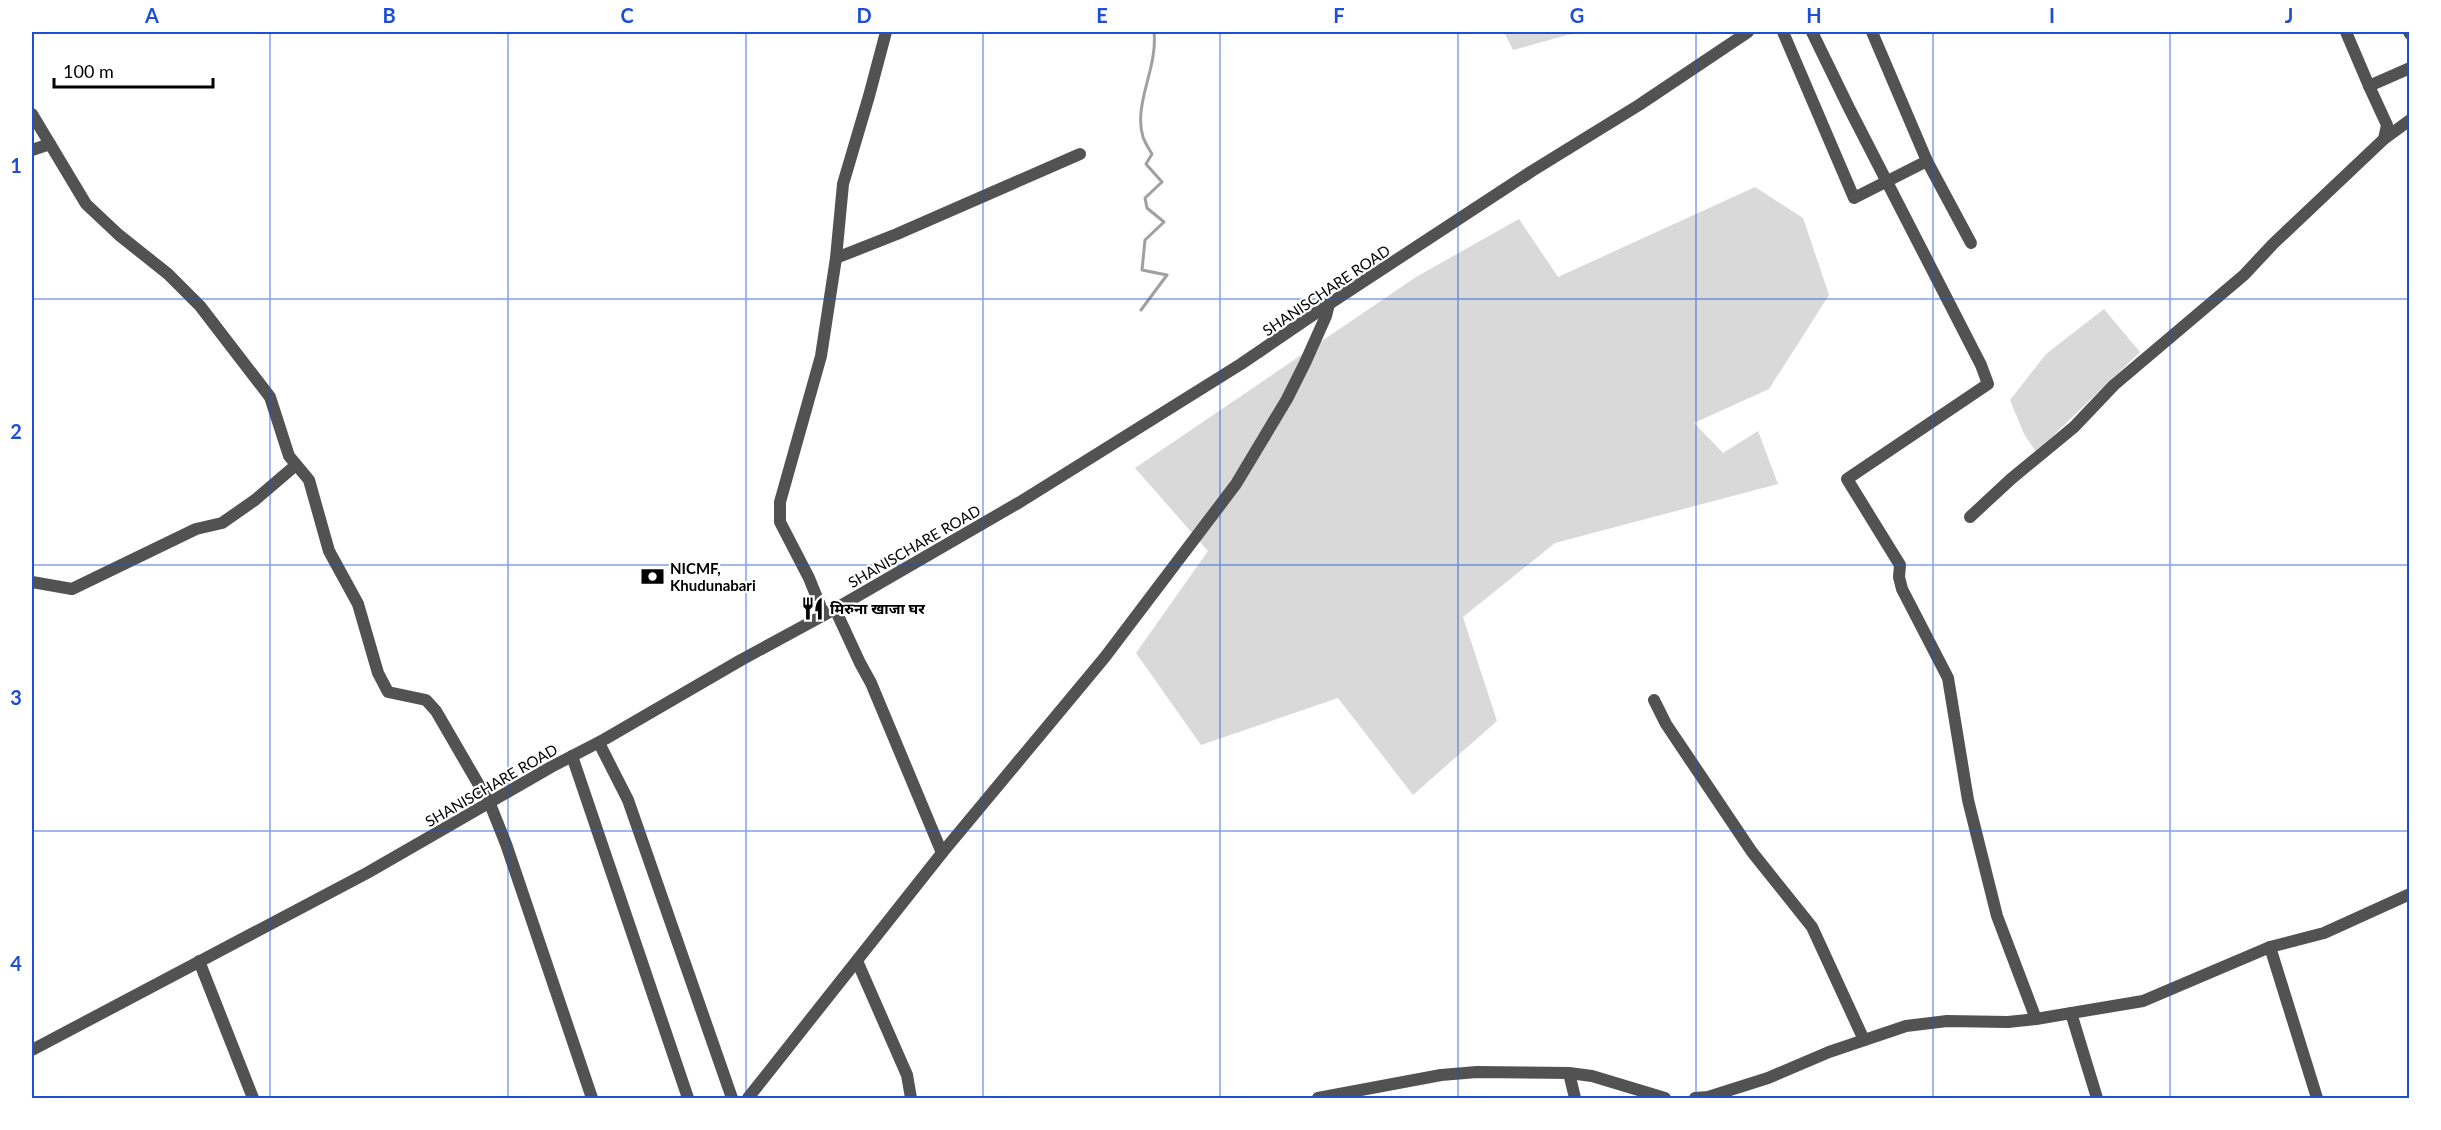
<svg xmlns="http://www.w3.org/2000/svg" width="2441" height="1130" viewBox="0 0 2441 1130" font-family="Lato,'Noto Sans Devanagari',sans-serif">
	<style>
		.green { fill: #d9d9d9 }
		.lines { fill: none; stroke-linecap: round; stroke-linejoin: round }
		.stream { stroke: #a0a0a0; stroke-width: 3 }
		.minor { stroke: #525252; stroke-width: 12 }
		.tertiary { stroke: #525252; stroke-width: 12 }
		.grid { fill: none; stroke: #1d4ed8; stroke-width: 1.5; stroke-opacity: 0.55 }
		.labels { text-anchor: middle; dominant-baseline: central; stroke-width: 4.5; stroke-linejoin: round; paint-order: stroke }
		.street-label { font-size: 15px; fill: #000; stroke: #fff }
		.poi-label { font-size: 15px; font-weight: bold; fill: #000; stroke: #fff; text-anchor: start }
		.neatline { fill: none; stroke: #1d4ed8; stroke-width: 2 }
		.grid-label { font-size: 20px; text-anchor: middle; font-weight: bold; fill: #1d4ed8 }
	</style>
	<rect width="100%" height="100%" fill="#fff"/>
	<g class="green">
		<path d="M1504,32H1578L1513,50Z"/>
		<path d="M1755,187L1803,218L1829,295L1769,389L1694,423L1723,453L1758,431L1778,484L1555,543L1463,617L1497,721L1413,795L1338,698L1201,745L1136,653L1208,551L1135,468L1416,277L1519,219L1558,277Z"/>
		<path d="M2104,309L2140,352L2036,452L2024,434L2010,400L2046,354Z"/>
	</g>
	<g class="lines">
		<path class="stream" d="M1141,310L1167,275L1142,270L1145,240L1164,222L1147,208L1145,198L1162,182L1146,164L1152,154C1149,149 1145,143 1143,137C1133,104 1158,68 1154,32"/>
		<g class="minor">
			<path d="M1783,32L1854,198L1927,161L1872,32"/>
			<path d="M1812,32L1849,108L1981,365L1988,384L1847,479L1900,565L1899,577L1902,589L1948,678L1968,800L1997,916L2036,1019"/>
			<path d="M2346,32L2369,86L2410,68"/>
			<path d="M2409,32L2410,34"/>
			<path d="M2369,86L2387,125L2384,139"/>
			<path d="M32,114L50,144L32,150"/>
			<path d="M50,144L86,204L119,235L168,274L200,306L270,397L289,456L309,480L329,551L358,604L378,673L388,692L426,700L436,711L490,804L506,844L592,1098"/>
			<path d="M1927,161L1971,243"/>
			<path d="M836,258L897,234L1080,154"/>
			<path d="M1970,517L2011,479L2074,427L2114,385L2244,275L2273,244L2384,139L2410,120"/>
			<path d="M32,582L72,589L196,529L222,523L255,500L296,465"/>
			<path d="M835,609L860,663L871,683L942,853L1105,657L1236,484L1287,399L1305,363L1326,316L1329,304"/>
			<path d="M824,615L809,578L780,522V502L821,356L836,258L843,184L869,96L886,32"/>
			<path d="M1654,700L1666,724L1752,852L1812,927L1864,1040"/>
			<path d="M599,743L628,800L732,1098"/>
			<path d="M572,756L688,1098"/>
			<path d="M2270,947L2317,1098"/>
			<path d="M199,961L253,1098"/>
			<path d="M857,961L907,1075L911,1098"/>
			<path d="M2071,1013L2097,1098"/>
			<path d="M1569,1073L1575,1098"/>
			<path d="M748,1098L942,853"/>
			<path d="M1318,1098L1441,1075L1477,1072L1569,1073L1592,1076L1665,1098"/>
			<path d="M1695,1098L1708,1097L1768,1078L1829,1052L1906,1026L1947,1021L2008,1022L2036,1019L2143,1001L2270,947L2324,933L2410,894"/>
		</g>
		<path class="tertiary" d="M32,1050L367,873L551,767L605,739L741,660L835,609L1020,502L1241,364L1329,304L1532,171L1639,105L1748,32"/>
	</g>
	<path class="grid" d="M270,32V1098M508,32V1098M746,32V1098M983,32V1098M1220,32V1098M1458,32V1098M1696,32V1098M1933,32V1098M2170,32V1098M32,299H2410M32,565H2410M32,831H2410"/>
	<defs>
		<symbol id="bank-bare" viewBox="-9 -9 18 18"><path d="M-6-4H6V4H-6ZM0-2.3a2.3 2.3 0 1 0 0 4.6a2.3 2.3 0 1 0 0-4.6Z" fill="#000" stroke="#fff" stroke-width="2.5" paint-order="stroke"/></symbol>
		<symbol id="restaurant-bare" viewBox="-9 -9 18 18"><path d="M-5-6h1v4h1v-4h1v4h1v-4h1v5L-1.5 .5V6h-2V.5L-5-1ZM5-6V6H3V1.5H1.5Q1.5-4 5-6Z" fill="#000" stroke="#fff" stroke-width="2.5" paint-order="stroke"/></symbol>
	</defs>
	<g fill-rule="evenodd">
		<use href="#bank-bare" x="636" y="560" width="33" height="33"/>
		<use href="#restaurant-bare" x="796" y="592" width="33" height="33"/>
	</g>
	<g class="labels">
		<g class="street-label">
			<text transform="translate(1326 290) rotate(-34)">SHANISCHARE ROAD</text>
			<text transform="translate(914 546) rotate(-30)">SHANISCHARE ROAD</text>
			<text transform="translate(491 785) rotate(-30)">SHANISCHARE ROAD</text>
		</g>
		<g class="poi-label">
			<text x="670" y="568">NICMF,<tspan x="670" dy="17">Khudunabari</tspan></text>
			<text x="830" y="608">मिरुना खाजा घर</text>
		</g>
	</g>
	<rect width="2441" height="1130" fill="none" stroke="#ffffff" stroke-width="66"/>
	<path d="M54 78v9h159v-9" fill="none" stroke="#000000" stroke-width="3"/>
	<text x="63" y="78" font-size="18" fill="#000000" stroke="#ffffff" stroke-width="4.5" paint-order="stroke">100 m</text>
	<rect x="33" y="33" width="2375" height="1064" class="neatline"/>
	<g class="grid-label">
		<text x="152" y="23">A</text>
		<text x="389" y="23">B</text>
		<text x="627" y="23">C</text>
		<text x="864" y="23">D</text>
		<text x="1102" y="23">E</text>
		<text x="1339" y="23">F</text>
		<text x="1577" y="23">G</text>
		<text x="1814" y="23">H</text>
		<text x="2052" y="23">I</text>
		<text x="2289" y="23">J</text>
		<text x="16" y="173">1</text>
		<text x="16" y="439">2</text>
		<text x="16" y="705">3</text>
		<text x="16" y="971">4</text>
	</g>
</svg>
